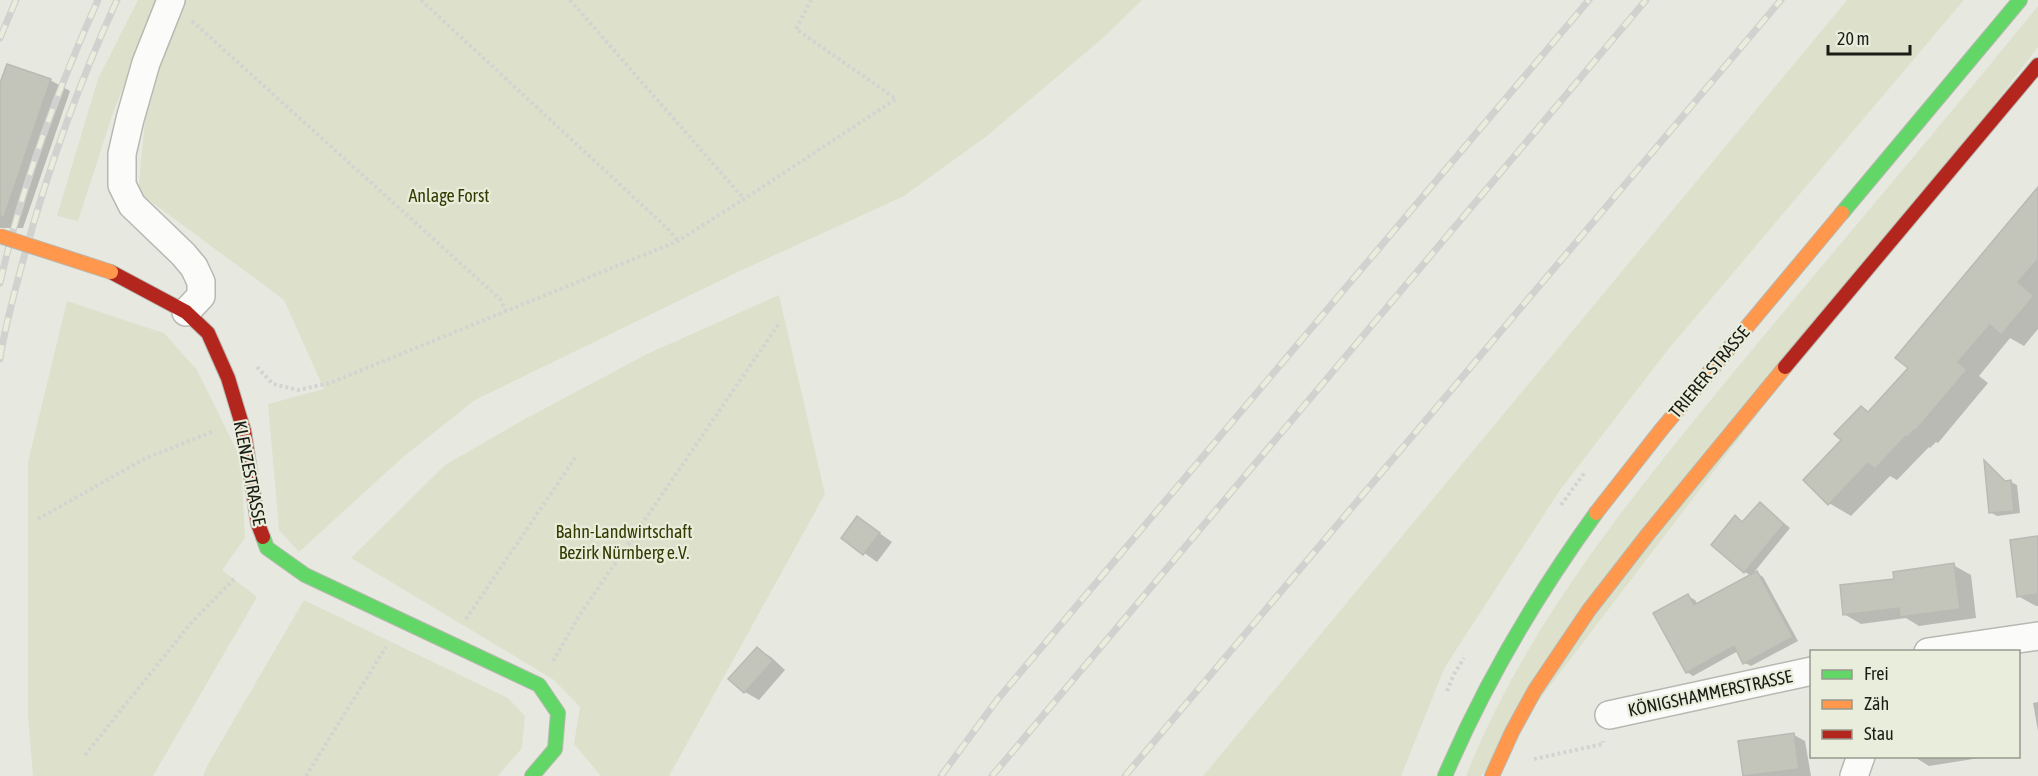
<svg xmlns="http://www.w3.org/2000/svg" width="2038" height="776" viewBox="0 0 2038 776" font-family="'Asap Condensed',sans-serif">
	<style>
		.green { fill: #dde1cb }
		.shadow { fill: #0003 }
		.building { fill: #c3c5bb; stroke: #b9bab3; stroke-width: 1.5 }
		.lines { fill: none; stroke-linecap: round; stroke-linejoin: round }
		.street-casing { stroke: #b7b8b1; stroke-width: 30 }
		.fast-casing { stroke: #b7b8b1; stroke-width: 16 }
		.slow-casing { stroke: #b7b8b1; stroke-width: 16 }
		.jam-casing { stroke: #b7b8b1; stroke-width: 16 }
		.path { stroke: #d3d4d1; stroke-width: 4; stroke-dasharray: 3 3; stroke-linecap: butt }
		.street { stroke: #fbfcfa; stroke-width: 27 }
		.fast { stroke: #63d668; stroke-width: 14 }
		.slow { stroke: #ff974d; stroke-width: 14 }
		.jam { stroke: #b3261e; stroke-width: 14 }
		.rail-casing { stroke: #d1d1cf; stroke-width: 7 }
		.rail { stroke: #e9eddc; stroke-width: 4.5; stroke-dasharray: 14; stroke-linecap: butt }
		.slow-bridge-casing { stroke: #b7b8b1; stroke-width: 16; stroke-linecap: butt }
		.slow-bridge { stroke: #ff974d; stroke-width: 14 }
		.labels { text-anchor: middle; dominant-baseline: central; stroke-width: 4.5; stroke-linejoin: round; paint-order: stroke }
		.park-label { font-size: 18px; fill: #353a01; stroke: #e9eddc }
		.street-label { font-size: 18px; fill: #1b1c16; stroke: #e9eddc }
	</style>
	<rect width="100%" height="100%" fill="#e7e9e0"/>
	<g class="green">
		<path d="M138,0H157L112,116L78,221L57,216L98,79Z"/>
		<path d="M185,0H1142L1103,38L987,136L904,196L742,270L475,400L402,458L299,552L279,530L268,404L324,389L284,300L138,192L147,101L180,9Z"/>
		<path d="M1847,0H1964L1667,351L1560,490L1445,667L1401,776H1203Z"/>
		<path d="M2038,6V47L1481,776H1466C1528,619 1641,485 1747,356C1844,239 1942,124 2038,6Z"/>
		<path d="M779,295L825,494L669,776H601L574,744L580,707L554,680L351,558L445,465L523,420L647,354Z"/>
		<path d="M67,301L164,333L197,370L241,459L245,538L222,570L257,597L153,776H33L28,717V462Z"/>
		<path d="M304,600L508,698L525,716L522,748L498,776H203L207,766Z"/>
	</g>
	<g class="shadow">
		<path d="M50,80L70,91L23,228H0V87Z"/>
		<path d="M2038,197V329L2024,346L2010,338L1979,376L1988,383L1938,443L1936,442L1930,448L1929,447L1897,480L1890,476L1851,516L1829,503L1843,440L1861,408L1870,413L1910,368Z"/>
		<path d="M1985,463L2007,482H2011L2017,485L2020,513L1997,516L1990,512Z"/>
		<path d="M1760,504L1790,528L1751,576L1745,572L1735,517L1743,523Z"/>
		<path d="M858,518L892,542L877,562L843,538Z"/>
		<path d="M2038,538V606H2036L2018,596Z"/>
		<path d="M1953,565L1971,575L1976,618L1919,626L1906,618L1861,624L1844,614L1896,580Z"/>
		<path d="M1757,573L1763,577L1798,641L1751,666L1745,663L1738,651L1693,676L1687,672L1688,596L1695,600L1698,605Z"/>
		<path d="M758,649L771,657L785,670L759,700L745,692L731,679Z"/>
		<path d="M2038,702V731L2033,703Z"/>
		<path d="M1794,735L1805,741L1811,776H1745L1740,743Z"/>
		<path d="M1915,756H1992L1929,766L1916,758Z"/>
	</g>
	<g class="building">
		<path d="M7,64L51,79L4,217L0,216V83Z"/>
		<path d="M2038,187V259L2018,282L2034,296L2001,335L1990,325L1958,362L1967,370L1915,431L1914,430L1908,437L1906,436L1875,469L1868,463L1828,505L1803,480L1841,440L1834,434L1861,406L1868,412L1908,368L1895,358Z"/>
		<path d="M1984,460L2005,481L2011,480L2014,511L1989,513Z"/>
		<path d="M1760,502L1784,524L1744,573L1711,545L1735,515L1742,522Z"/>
		<path d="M857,516L880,533L863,555L841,538Z"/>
		<path d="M2038,536V594L2017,597L2010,540Z"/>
		<path d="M1954,563L1960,609L1900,617L1899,608L1843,615L1840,585L1894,579L1893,572Z"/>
		<path d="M1757,571L1793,637L1743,664L1734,646L1686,673L1653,613L1688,594L1694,605Z"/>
		<path d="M757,647L773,661L744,693L728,679Z"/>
		<path d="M1794,733L1799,769L1743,776L1738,741Z"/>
	</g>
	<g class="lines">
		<defs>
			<g id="street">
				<path d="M171,0L146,63L130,119L122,154V185L132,205L183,254L194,267L201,282V296L186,312"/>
				<path d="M1928,652L2038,636"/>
				<path d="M1609,715L1812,671"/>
				<path d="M1854,776L1861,756"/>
			</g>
			<g id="fast">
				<path d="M1842,213L2020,0"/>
				<path d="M263,537L267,548L305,575L539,685L558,713L555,749L532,776"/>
				<path d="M1445,776C1485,682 1536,596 1596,513"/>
			</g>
			<g id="slow">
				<path d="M1596,513L1661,430L1842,213"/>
				<path d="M1492,776L1512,732L1535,690L1589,610L1648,534L1785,367"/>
			</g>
			<g id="jam">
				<path d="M111,272L186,312L208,333L228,378L244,431L258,524L263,537"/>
				<path d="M1785,367L2038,65"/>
			</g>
		</defs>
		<use href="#street" class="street-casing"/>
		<use href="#fast" class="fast-casing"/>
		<use href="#slow" class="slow-casing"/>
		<use href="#jam" class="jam-casing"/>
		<g class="path">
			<path d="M421,0L669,230L678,241"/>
			<path d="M570,0L744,199"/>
			<path d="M192,21L500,299L506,311"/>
			<path d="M257,367L273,384L298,390L330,383L678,241L744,199L896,99L796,29L811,0"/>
			<path d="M1561,505L1585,472"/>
			<path d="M38,519L144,459L214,431"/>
			<path d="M466,619L577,455"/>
			<path d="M553,661L579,616L780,322"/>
			<path d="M1447,691L1454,674L1464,658"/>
			<path d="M85,755L190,624L234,579"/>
			<path d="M1534,759L1603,744V741"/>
			<path d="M306,776L386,647"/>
		</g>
		<use href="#street" class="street"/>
		<use href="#fast" class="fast"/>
		<use href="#slow" class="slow"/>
		<use href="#jam" class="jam"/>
		<defs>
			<g id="rail">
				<path d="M0,38L16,0"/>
				<path d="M0,283C22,185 57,91 98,0"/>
				<path d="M0,359C5,325 15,291 24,257C48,169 79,83 117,0"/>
				<path d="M941,776L997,700L1589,0"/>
				<path d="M992,776L1646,0"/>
				<path d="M1125,776L1781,0"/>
			</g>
		</defs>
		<use href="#rail" class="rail-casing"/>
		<use href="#rail" class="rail"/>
		<defs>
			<path id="slow-bridge" d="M0,236L111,272"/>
		</defs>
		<use href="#slow-bridge" class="slow-bridge-casing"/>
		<use href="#slow-bridge" class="slow-bridge"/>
	</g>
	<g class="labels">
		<g class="park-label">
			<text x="449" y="195">Anlage Forst</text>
			<text x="624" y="531">Bahn-Landwirtschaft<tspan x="624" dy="21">Bezirk Nürnberg e.V.</tspan></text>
		</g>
		<g class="street-label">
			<text transform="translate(1709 372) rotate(-50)">TRIERER STRASSE</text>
			<text transform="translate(250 473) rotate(79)">KLENZESTRASSE</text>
			<text transform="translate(1710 693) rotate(-12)">KÖNIGSHAMMERSTRASSE</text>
		</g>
	</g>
	<rect x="1810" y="650" width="210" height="108" fill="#e9eddc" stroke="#97998d" stroke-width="1.5"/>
	<rect x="1822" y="670" width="30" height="9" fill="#63d668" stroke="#97998d" stroke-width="1.5"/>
	<text x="1864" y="680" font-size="18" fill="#1b1c16">Frei</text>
	<rect x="1822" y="700" width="30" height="9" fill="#ff974d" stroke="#97998d" stroke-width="1.5"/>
	<text x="1864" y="710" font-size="18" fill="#1b1c16">Zäh</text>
	<rect x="1822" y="730" width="30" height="9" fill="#b3261e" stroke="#97998d" stroke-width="1.5"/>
	<text x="1864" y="740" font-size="18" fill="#1b1c16">Stau</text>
	<path d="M1828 45v9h82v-9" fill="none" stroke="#1b1c16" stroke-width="3"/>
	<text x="1837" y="45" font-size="18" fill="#1b1c16" stroke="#e9eddc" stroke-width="4.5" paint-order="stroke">20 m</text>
</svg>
